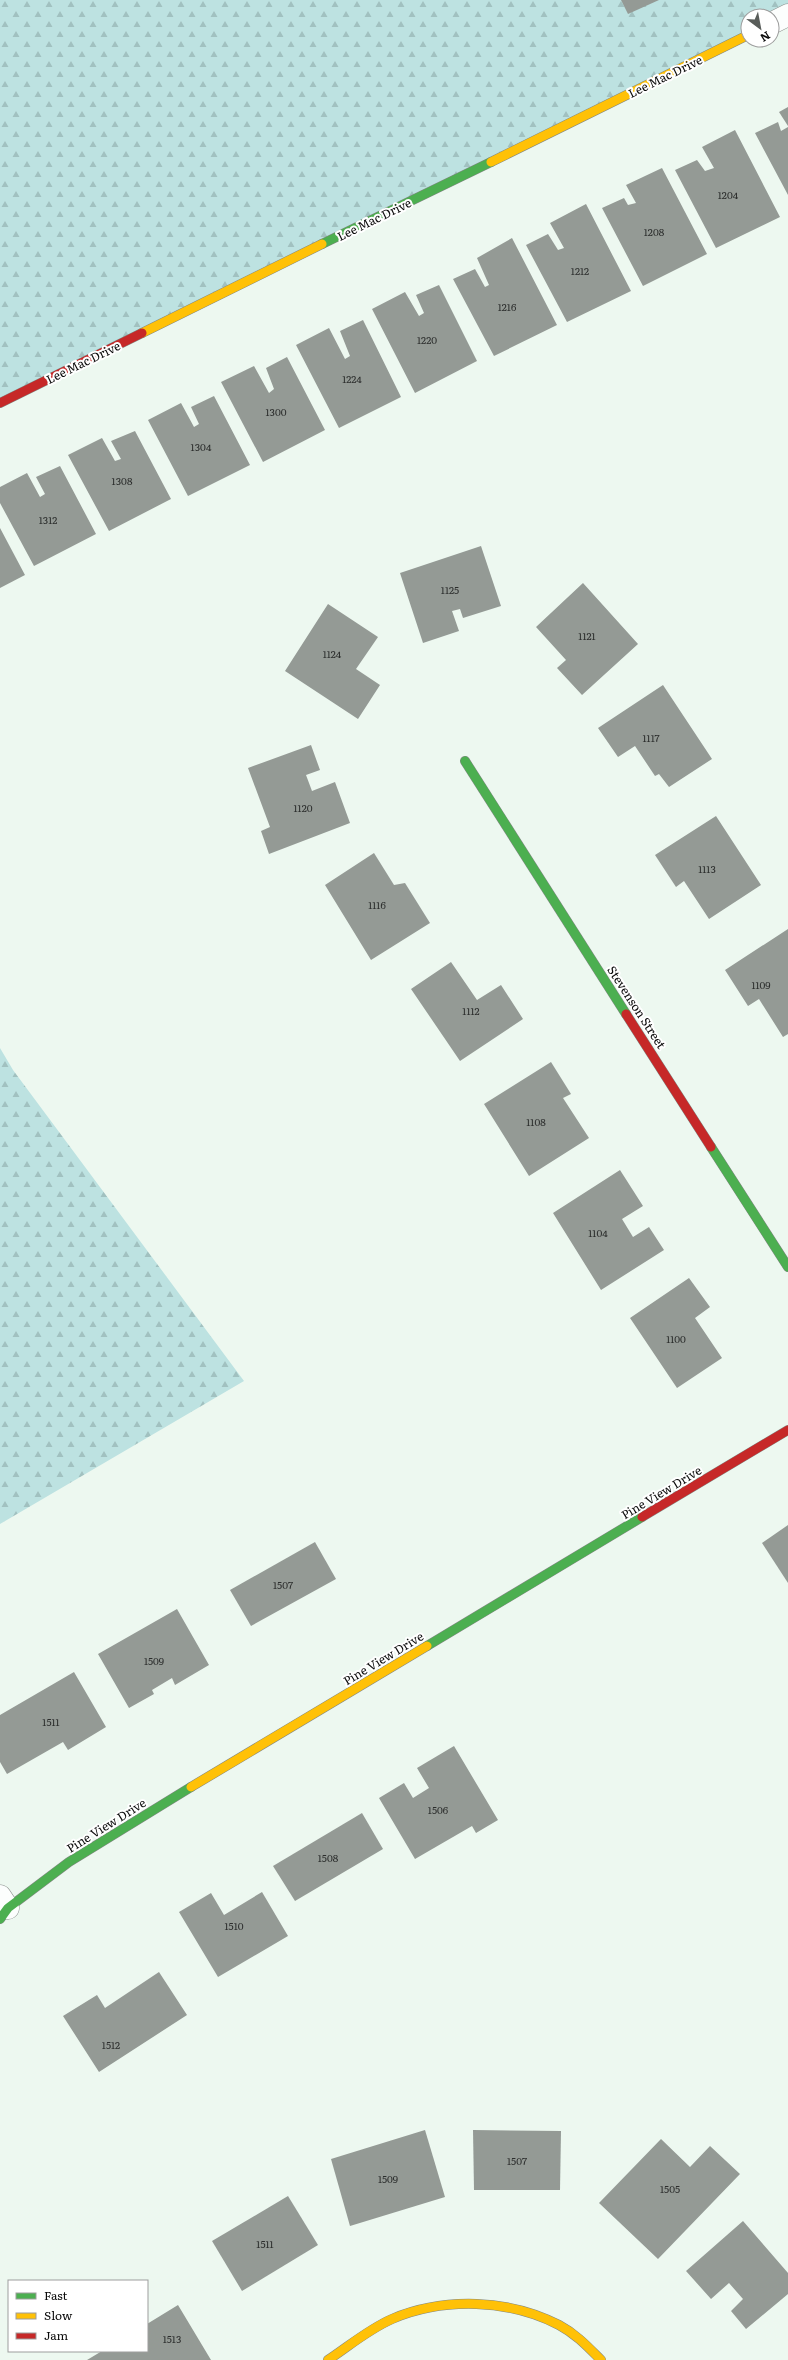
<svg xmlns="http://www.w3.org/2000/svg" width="788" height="2360" viewBox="0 0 788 2360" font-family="Literata,serif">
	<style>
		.forest { fill: url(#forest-firs) }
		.building { fill: #949a95 }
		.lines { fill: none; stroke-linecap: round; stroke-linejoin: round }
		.street-casing { stroke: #8c918e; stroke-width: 23 }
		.fast-casing { stroke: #838884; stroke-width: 10 }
		.slow-casing { stroke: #838884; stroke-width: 10 }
		.jam-casing { stroke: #838884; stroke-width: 10 }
		.street { stroke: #fcfefd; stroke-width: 22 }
		.fast { stroke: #4caf50; stroke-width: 9 }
		.slow { stroke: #ffc107; stroke-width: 9 }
		.jam { stroke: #c62828; stroke-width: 9 }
		.labels { text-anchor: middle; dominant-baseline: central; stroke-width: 4; stroke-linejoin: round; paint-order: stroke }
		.number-label { font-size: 10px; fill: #2c2e2d }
		.street-label { font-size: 12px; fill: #0a0a0a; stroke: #fff }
	</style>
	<defs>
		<pattern id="forest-firs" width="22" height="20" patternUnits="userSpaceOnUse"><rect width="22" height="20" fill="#bde2e1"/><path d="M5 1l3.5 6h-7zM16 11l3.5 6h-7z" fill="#a1c1c0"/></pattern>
	</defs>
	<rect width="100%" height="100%" fill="#edf8f0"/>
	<g class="forest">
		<path d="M0,0H788V15L748,16V35L0,403Z"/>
		<path d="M0,1048L13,1070L244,1381L0,1524Z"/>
	</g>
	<g class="building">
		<path d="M621,0H659L628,14Z"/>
		<path d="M788,107V126L779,112Z"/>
		<path d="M778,122L781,131L788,127V195L755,133Z"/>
		<path d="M735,130L780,217L716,248L675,170L697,160L705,171L714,168L702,147Z"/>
		<path d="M662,168L707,254L643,286L602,208L624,198L628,205L636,203L626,185Z"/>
		<path d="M586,204L631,291L567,322L526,245L548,234L558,250L564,248L550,223Z"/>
		<path d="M512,238L557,325L494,356L453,279L475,269L485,287L489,285L477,258Z"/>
		<path d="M439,285L477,361L415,393L372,309L405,292L419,316L424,313L416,295Z"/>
		<path d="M363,320L401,397L339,428L296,345L329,328L345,359L350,356L340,331Z"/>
		<path d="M287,357L325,430L263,462L221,382L254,366L269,393L274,389L266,368Z"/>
		<path d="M214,396L250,465L188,496L148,420L181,403L194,427L199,424L191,407Z"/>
		<path d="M135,431L171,499L109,531L68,455L102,438L115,461L121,459L111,441Z"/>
		<path d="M60,466L96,534L34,566L0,503V487L27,473L40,497L45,494L36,477Z"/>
		<path d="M0,528L25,575L0,588Z"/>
		<path d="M481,546L501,606L463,618L460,609L452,611L459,631L423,643L400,573Z"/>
		<path d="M583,583L638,644L582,695L557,668L566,660L536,627Z"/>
		<path d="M328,604L378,637L356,669L380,685L358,719L285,671Z"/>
		<path d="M663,685L712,759L669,787L659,774L655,776L635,746L618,757L598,728Z"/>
		<path d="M311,745L320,770L306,775L312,791L335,782L350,823L269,854L261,831L270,827L248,768Z"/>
		<path d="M716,816L761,885L709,919L684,881L676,887L655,855Z"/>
		<path d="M374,853L394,885L405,883L430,923L371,960L325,885Z"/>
		<path d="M788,929V1034L783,1037L759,999L748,1006L725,970Z"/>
		<path d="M451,962L477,1000L501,985L523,1019L460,1061L411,989Z"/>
		<path d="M551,1062L571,1094L563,1098L589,1138L529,1176L484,1104Z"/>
		<path d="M620,1170L643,1206L622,1219L633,1237L649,1227L664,1250L601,1290L553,1213Z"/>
		<path d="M689,1278L710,1307L695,1318L722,1358L677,1388L630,1318Z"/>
		<path d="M788,1525V1583L762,1543Z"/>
		<path d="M315,1542L336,1579L251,1626L230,1590Z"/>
		<path d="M177,1609L209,1665L175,1685L172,1678L152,1690L154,1694L129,1708L98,1654Z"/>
		<path d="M74,1672L106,1727L68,1750L63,1742L7,1774L0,1762V1715Z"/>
		<path d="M454,1746L498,1820L476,1833L472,1826L415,1859L379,1798L404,1783L413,1798L429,1788L417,1768Z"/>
		<path d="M362,1813L383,1849L295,1901L273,1866Z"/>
		<path d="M262,1892L288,1936L218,1977L179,1912L211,1893L224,1915Z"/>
		<path d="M159,1972L187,2015L99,2072L63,2016L97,1995L105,2008Z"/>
		<path d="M425,2130L445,2197L350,2226L331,2159Z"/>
		<path d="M473,2130L561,2131L560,2190H474Z"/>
		<path d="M661,2139L690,2167L710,2146L740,2174L658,2259L599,2203Z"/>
		<path d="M288,2196L318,2245L242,2291L212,2241Z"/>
		<path d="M743,2221L788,2273V2294L746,2329L731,2311L743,2299L729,2283L711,2299L686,2271Z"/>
		<path d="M178,2305L211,2360H87L102,2351H147V2324Z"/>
	</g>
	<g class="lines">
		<defs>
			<g id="street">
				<path d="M772,23L788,15"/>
				<path d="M0,1896L8,1908"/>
			</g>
			<g id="fast">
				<path d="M322,244L491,162"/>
				<path d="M465,761L626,1014"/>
				<path d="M711,1147L788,1267"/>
				<path d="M427,1646L642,1517"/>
				<path d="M0,1919L8,1908L69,1862L191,1787"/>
			</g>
			<g id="slow">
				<path d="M491,162L748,35"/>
				<path d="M142,333L322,244"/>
				<path d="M191,1787L427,1646"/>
				<path d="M328,2360C349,2346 369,2329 392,2319C444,2297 509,2299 559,2325C576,2334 588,2347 601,2360"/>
			</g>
			<g id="jam">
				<path d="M0,403L142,333"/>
				<path d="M626,1014L711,1147"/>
				<path d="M642,1517L788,1430"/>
			</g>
		</defs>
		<use href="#street" class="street-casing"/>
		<use href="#fast" class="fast-casing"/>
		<use href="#slow" class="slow-casing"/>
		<use href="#jam" class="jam-casing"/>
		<use href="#street" class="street"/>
		<use href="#fast" class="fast"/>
		<use href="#slow" class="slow"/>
		<use href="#jam" class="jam"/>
	</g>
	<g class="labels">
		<g class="number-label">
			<text x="728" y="194">1204</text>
			<text x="654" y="231">1208</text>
			<text x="580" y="270">1212</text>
			<text x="507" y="306">1216</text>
			<text x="427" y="339">1220</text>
			<text x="352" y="378">1224</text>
			<text x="276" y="411">1300</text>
			<text x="201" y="446">1304</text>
			<text x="122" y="480">1308</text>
			<text x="48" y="519">1312</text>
			<text x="450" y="589">1125</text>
			<text x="587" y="635">1121</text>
			<text x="332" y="653">1124</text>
			<text x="651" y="737">1117</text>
			<text x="303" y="807">1120</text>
			<text x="707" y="868">1113</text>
			<text x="377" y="904">1116</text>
			<text x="761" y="984">1109</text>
			<text x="471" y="1010">1112</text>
			<text x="536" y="1121">1108</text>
			<text x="598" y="1232">1104</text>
			<text x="676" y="1338">1100</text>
			<text x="283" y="1584">1507</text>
			<text x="154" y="1660">1509</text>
			<text x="51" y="1721">1511</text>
			<text x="438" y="1809">1506</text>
			<text x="328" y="1857">1508</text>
			<text x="234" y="1925">1510</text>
			<text x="111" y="2044">1512</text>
			<text x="517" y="2160">1507</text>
			<text x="388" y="2178">1509</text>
			<text x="670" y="2188">1505</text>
			<text x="265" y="2243">1511</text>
			<text x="172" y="2338">1513</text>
		</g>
		<g class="street-label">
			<text transform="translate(665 76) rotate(-26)">Lee Mac Drive</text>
			<text transform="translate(374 219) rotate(-26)">Lee Mac Drive</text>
			<text transform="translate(83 362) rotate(-26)">Lee Mac Drive</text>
			<text transform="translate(637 1007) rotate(57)">Stevenson Street</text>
			<text transform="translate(661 1492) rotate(-31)">Pine View Drive</text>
			<text transform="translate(383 1658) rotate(-31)">Pine View Drive</text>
			<text transform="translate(106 1825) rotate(-32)">Pine View Drive</text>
		</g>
	</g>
	<rect x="8" y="2280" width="140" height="72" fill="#ffffff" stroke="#9d9d9d"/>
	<rect x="16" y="2293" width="20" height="6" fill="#4caf50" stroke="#9d9d9d"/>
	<text x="44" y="2300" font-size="12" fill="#0a0a0a">Fast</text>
	<rect x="16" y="2313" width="20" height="6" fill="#ffc107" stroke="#9d9d9d"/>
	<text x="44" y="2320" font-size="12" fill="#0a0a0a">Slow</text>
	<rect x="16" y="2333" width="20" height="6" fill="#c62828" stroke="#9d9d9d"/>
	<text x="44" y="2340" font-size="12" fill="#0a0a0a">Jam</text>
	<g transform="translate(760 28) rotate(148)"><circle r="19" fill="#ffffff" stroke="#9d9d9d"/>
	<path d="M0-3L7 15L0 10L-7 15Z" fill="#595d5a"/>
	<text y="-6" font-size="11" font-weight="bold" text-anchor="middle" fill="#0a0a0a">N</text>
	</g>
</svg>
